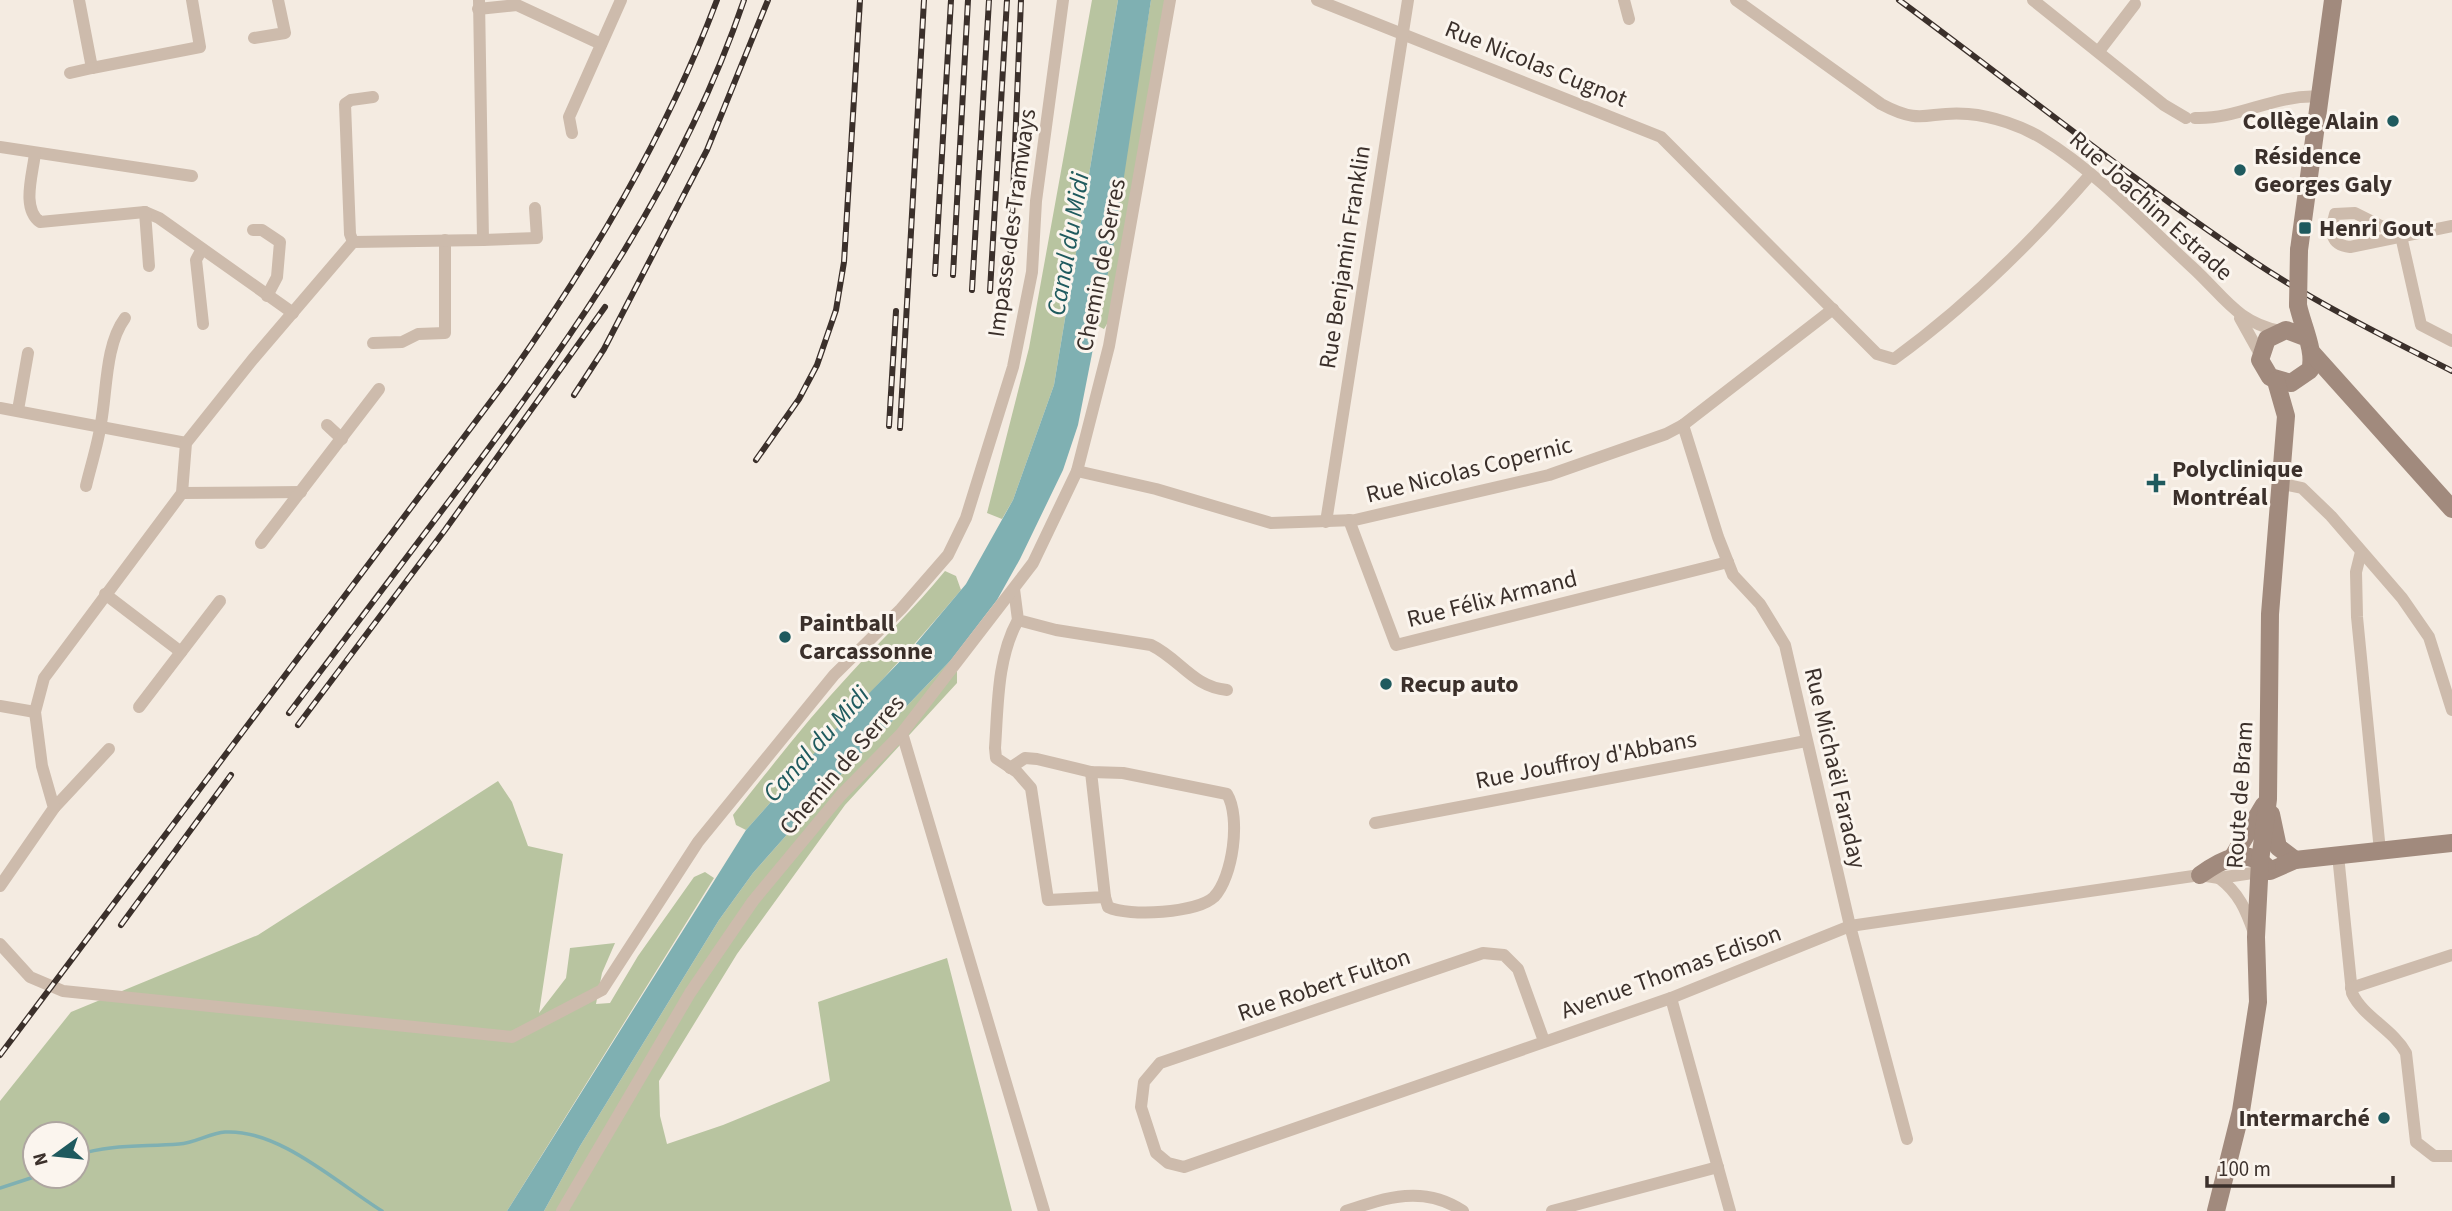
<svg xmlns="http://www.w3.org/2000/svg" width="2452" height="1211" viewBox="0 0 2452 1211" font-family="'Source Sans 3',sans-serif">
	<style>
		.green { fill: #b8c4a0; fill-rule: evenodd }
		.water { fill: #7fb0b2 }
		.lines { fill: none; stroke-linecap: round; stroke-linejoin: round }
		.stream { stroke: #7fb0b2; stroke-width: 3.5 }
		.street { stroke: #cdbbac; stroke-width: 12 }
		.secondary { stroke: #a18a7d; stroke-width: 18 }
		.rail-casing { stroke: #3b302b; stroke-width: 6 }
		.rail { stroke: #fbf5ee; stroke-width: 3.5; stroke-dasharray: 10; stroke-linecap: butt }
		.secondary-bridge { stroke: #a18a7d; stroke-width: 18 }
		.poi-dot { fill: #1f5a5e; stroke: #fbf5ee; stroke-width: 2.5 }
		.labels { text-anchor: middle; dominant-baseline: central; stroke-width: 6; stroke-linejoin: round; paint-order: stroke }
		.street-label { font-size: 24px; fill: #3b302b; stroke: #fbf5ee }
		.poi-label { font-size: 24px; font-weight: bold; fill: #3b302b; stroke: #fbf5ee; text-anchor: start }
		.water-label { font-size: 26px; font-style: italic; fill: #1f5a5e; stroke: #fbf5ee }
	</style>
	<rect width="100%" height="100%" fill="#f4ebe1"/>
	<g class="green">
		<path d="M1092,0H1118L1054,385L1013,500L1002,519L987,513L1029,348Z"/>
		<path d="M1151,0H1165L1110,319L1104,329L1098,326Z"/>
		<path d="M945,571L956,576L961,590C892,672 817,749 746,830L736,825L733,815C771,767 808,719 850,674C882,639 915,608 945,571Z"/>
		<path d="M951,660L957,672V683L845,805L737,954L659,1081L660,1116L667,1144L723,1125L830,1081L818,1002L947,958L1012,1211H544L580,1146L719,920L753,873L830,786Z"/>
		<path d="M498,781L512,802L528,846L563,854L539,1013L566,978L570,948L615,943L602,973L596,1004L610,1003L638,956L694,877L705,872L714,878L507,1211H0V1101L71,1012L258,935ZM35,1134H77V1176H35Z"/>
	</g>
	<path class="water" d="M1118,0H1151L1114,242L1078,425L1063,470L1020,559L997,600L951,660L830,786L753,873L719,920L580,1146L544,1211H507L746,830L850,713L908,653L966,584L1013,500L1054,385Z"/>
	<g class="lines">
		<g class="stream">
			<path d="M77,1155C111,1144 143,1147 179,1144C195,1143 210,1133 225,1132C279,1129 337,1183 382,1211"/>
			<path d="M0,1188L37,1176"/>
		</g>
		<g class="street">
			<path d="M79,0L92,68L200,47L192,0"/>
			<path d="M1317,0L1661,137L1877,354L1894,359C1967,306 2031,243 2090,175"/>
			<path d="M1624,0L1629,19"/>
			<path d="M1736,0L1881,104C1924,127 1927,110 1968,114C1993,116 2022,126 2043,139C2098,173 2145,224 2192,267C2224,296 2236,322 2280,331"/>
			<path d="M2033,0L2164,105L2186,118"/>
			<path d="M478,9L517,5L601,44"/>
			<path d="M254,38L285,33L278,0"/>
			<path d="M2099,51L2135,4"/>
			<path d="M70,73L92,68"/>
			<path d="M2195,118C2238,120 2277,93 2320,97"/>
			<path d="M572,133L569,117L621,0"/>
			<path d="M0,147L192,176"/>
			<path d="M35,153C33,174 21,208 40,222L145,212L159,218L293,313"/>
			<path d="M145,212L149,266"/>
			<path d="M253,230H262L280,242L277,277L267,296"/>
			<path d="M2401,236L2355,213L2335,214C2330,232 2330,245 2350,247L2452,226"/>
			<path d="M2401,236L2421,325L2452,341"/>
			<path d="M483,240L537,238L535,208"/>
			<path d="M353,242L350,234L345,104L351,100L373,97"/>
			<path d="M202,249L196,260L203,324"/>
			<path d="M2240,318L2260,354"/>
			<path d="M373,343L402,342L418,334L445,333V240"/>
			<path d="M0,408L186,443"/>
			<path d="M18,410L28,353"/>
			<path d="M327,425L342,439"/>
			<path d="M1683,425L1718,537L1733,575L1760,604L1785,645L1850,926L1907,1139"/>
			<path d="M1077,471L1156,489L1271,523L1355,520L1549,475L1666,434L1683,425L1833,309"/>
			<path d="M2283,484L2302,488L2331,516L2402,598L2429,637L2452,710"/>
			<path d="M86,486C91,465 98,444 101,423C107,391 105,345 125,318"/>
			<path d="M182,493L301,492"/>
			<path d="M1349,520L1396,645L1728,562"/>
			<path d="M1326,522L1408,0"/>
			<path d="M261,543L379,389"/>
			<path d="M2361,552L2356,572L2357,617L2380,851"/>
			<path d="M1014,589L1018,620L1056,630L1151,645C1180,659 1193,687 1227,690"/>
			<path d="M105,594L181,652"/>
			<path d="M1018,620C997,658 998,705 995,748L996,758L1017,772L1031,788L1048,900L1105,897L1091,772"/>
			<path d="M0,706L35,712"/>
			<path d="M139,707L220,601"/>
			<path d="M902,733L1044,1211"/>
			<path d="M1010,768L1025,758L1037,759L1091,772L1123,773L1227,794C1241,817 1233,877 1214,897C1197,913 1129,917 1108,907L1105,897"/>
			<path d="M54,808L109,749"/>
			<path d="M1375,823L1806,741"/>
			<path d="M2338,855L2352,993C2363,1017 2393,1029 2406,1053L2416,1142L2434,1156H2452"/>
			<path d="M2219,878C2239,893 2246,910 2254,933"/>
			<path d="M0,886L54,808L42,766L35,712L44,678L182,493L186,443L253,359L353,242L483,240L479,0"/>
			<path d="M0,944L30,977L63,991L512,1037L602,990L698,842L834,675L901,609L948,555L966,518L1013,367L1032,272L1036,201L1063,0"/>
			<path d="M2351,988L2452,955"/>
			<path d="M1671,998L1730,1211"/>
			<path d="M1544,1041L1518,969L1504,955L1483,953L1160,1063L1144,1082L1141,1107L1156,1153L1168,1163L1184,1167L1671,998L1850,926L2200,875L2219,878L2266,871"/>
			<path d="M562,1211L690,993L753,901L841,795L902,733L1033,563L1077,471L1109,346L1170,0"/>
			<path d="M1346,1211C1387,1197 1424,1185 1463,1211"/>
			<path d="M1552,1211L1718,1167"/>
		</g>
		<g class="secondary">
			<path d="M2299,250L2333,0"/>
			<path d="M2298,305C2302,325 2316,352 2310,370L2291,383L2270,377L2260,360L2267,339L2286,330L2305,337"/>
			<path d="M2313,354L2452,509"/>
			<path d="M2271,814L2278,847L2295,860"/>
			<path d="M2234,855L2264,805"/>
			<path d="M2270,871L2295,860L2452,843"/>
			<path d="M2200,875C2221,860 2245,846 2267,867"/>
			<path d="M2216,1211L2241,1111L2258,1002L2256,937L2260,861L2268,799L2270,614L2286,416L2276,381"/>
		</g>
		<defs>
			<g id="rail">
				<path d="M1899,0C2017,87 2131,179 2253,261C2316,303 2385,337 2452,371"/>
				<path d="M935,274L951,0"/>
				<path d="M953,275L968,0"/>
				<path d="M972,290L989,0"/>
				<path d="M990,291L1007,0"/>
				<path d="M1009,292L1021,0"/>
				<path d="M574,395L604,349L707,150L768,0"/>
				<path d="M889,426L896,311"/>
				<path d="M900,428L924,0"/>
				<path d="M756,460L799,399L817,365L836,310L844,262L860,0"/>
				<path d="M289,713C348,636 406,558 465,480C578,329 683,180 744,0"/>
				<path d="M298,725L445,530L605,307"/>
				<path d="M121,925L231,775"/>
				<path d="M0,1055L506,381C591,261 665,138 717,0"/>
			</g>
		</defs>
		<use href="#rail" class="rail-casing"/>
		<use href="#rail" class="rail"/>
		<path class="secondary-bridge" d="M2298,305L2299,250"/>
	</g>
	<g class="poi-dot">
		<circle cx="2393" cy="121" r="7"/>
		<circle cx="2240" cy="170" r="7"/>
		<rect x="2298" y="221" width="14" height="14" rx="3.5"/>
		<path d="M2152.5 472.5h7v7h7v7h-7v7h-7v-7h-7v-7h7z"/>
		<circle cx="785" cy="637" r="7"/>
		<circle cx="1386" cy="684" r="7"/>
		<circle cx="2384" cy="1118" r="7"/>
	</g>
	<g class="labels">
		<g class="street-label">
			<text transform="translate(1536 64) rotate(22)">Rue Nicolas Cugnot</text>
			<text transform="translate(2151 206) rotate(42)">Rue Joachim Estrade</text>
			<text transform="translate(1012 223) rotate(-82)">Impasse des Tramways</text>
			<text transform="translate(1345 257) rotate(-81)">Rue Benjamin Franklin</text>
			<text transform="translate(1101 265) rotate(-79)">Chemin de Serres</text>
			<text transform="translate(1469 470) rotate(-14)">Rue Nicolas Copernic</text>
			<text transform="translate(1492 599) rotate(-14)">Rue Félix Armand</text>
			<text transform="translate(1586 760) rotate(-11)">Rue Jouffroy d'Abbans</text>
			<text transform="translate(842 765) rotate(-49)">Chemin de Serres</text>
			<text transform="translate(1835 768) rotate(77)">Rue Michaël Faraday</text>
			<text transform="translate(2240 795) rotate(-86)">Route de Bram</text>
			<text transform="translate(1671 972) rotate(-20)">Avenue Thomas Edison</text>
			<text transform="translate(1324 985) rotate(-19)">Rue Robert Fulton</text>
		</g>
		<g class="poi-label">
			<text x="2379" y="121" text-anchor="end">Collège Alain</text>
			<text x="2254" y="156">Résidence<tspan x="2254" dy="28">Georges Galy</tspan></text>
			<text x="2319" y="228">Henri Gout</text>
			<text x="2172" y="469">Polyclinique<tspan x="2172" dy="28">Montréal</tspan></text>
			<text x="799" y="623">Paintball<tspan x="799" dy="28">Carcassonne</tspan></text>
			<text x="1400" y="684">Recup auto</text>
			<text x="2370" y="1118" text-anchor="end">Intermarché</text>
		</g>
		<g class="water-label">
			<text transform="translate(1068 244) rotate(-80)">Canal du Midi</text>
			<text transform="translate(816 744) rotate(-48)">Canal du Midi</text>
		</g>
	</g>
	<g transform="translate(56 1155) rotate(255)"><circle r="33" fill="#fbf5ee" stroke="#aea6a0" stroke-width="2"/>
	<path d="M0-5L12 26L0 18L-12 26Z" fill="#1f5a5e"/>
	<text y="-10" font-size="19" font-weight="bold" text-anchor="middle" fill="#3b302b">N</text>
	</g>
	<path d="M2207 1176v10h186v-10" fill="none" stroke="#3b302b" stroke-width="3.5"/>
	<text x="2218" y="1176" font-size="21" fill="#3b302b" stroke="#fbf5ee" stroke-width="5" paint-order="stroke">100 m</text>
</svg>
